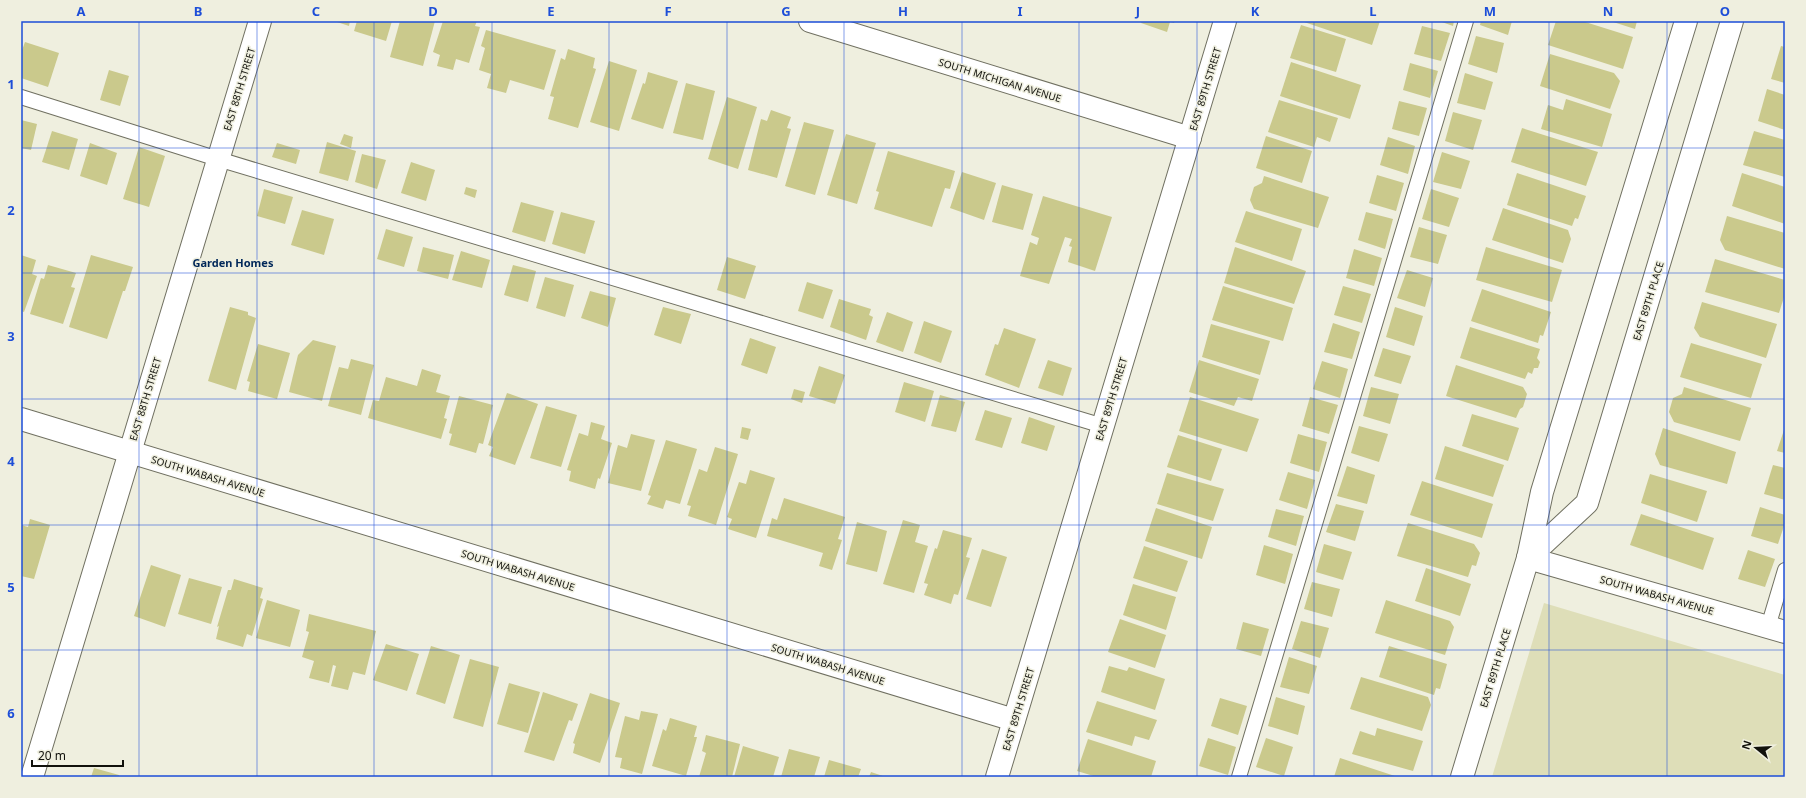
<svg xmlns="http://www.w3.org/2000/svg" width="1806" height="798" viewBox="0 0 1806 798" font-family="'Noto Sans',sans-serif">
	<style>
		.green { fill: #dedeb8 }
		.building { fill: #cac98c }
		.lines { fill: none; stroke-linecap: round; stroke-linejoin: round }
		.lane-casing { stroke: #707061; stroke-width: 16 }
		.street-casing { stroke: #707061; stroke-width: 24 }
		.lane { stroke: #fff; stroke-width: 14 }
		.street { stroke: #fff; stroke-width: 22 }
		.grid { fill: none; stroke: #1d4ed8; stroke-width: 1; stroke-opacity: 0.55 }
		.labels { text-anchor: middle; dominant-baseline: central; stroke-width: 3; stroke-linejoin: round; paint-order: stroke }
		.street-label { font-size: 10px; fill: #11110c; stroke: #efefdf }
		.neighbourhood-label { font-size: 11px; font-weight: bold; fill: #002759; stroke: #efefdf }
		.neatline { fill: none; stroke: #1d4ed8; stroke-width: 1.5 }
		.grid-label { font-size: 13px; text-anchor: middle; font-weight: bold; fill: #1d4ed8 }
	</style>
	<rect width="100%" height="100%" fill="#efefdf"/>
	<path class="green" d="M1544,603L1785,675V777H1492Z"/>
	<g class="building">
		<path d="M334,21H350L349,26Z"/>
		<path d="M357,21H392L386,41L354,31Z"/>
		<path d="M400,21H435L423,66L390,57Z"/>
		<path d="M443,21H477L475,26L480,27L469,63L456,59L453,70L437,66L440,55L433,52Z"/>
		<path d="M1142,21H1175L1174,23L1170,22L1167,32L1141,23Z"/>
		<path d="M1301,21H1380L1372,45Z"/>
		<path d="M1439,21H1454L1453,26Z"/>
		<path d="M1481,21H1512L1508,35L1480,25Z"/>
		<path d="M1556,21H1582L1633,37L1623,69L1548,45Z"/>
		<path d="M1610,21H1637L1635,29Z"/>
		<path d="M1301,25L1346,39L1336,72L1290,58Z"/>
		<path d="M1422,26L1450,33L1441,61L1414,54Z"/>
		<path d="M486,30L556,50L544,90L510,80L506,93L487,88L491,74L479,70L485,48L481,46Z"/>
		<path d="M1476,36L1504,43L1497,73L1468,64Z"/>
		<path d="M25,42L59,53L48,87L21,78V53Z"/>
		<path d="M1781,46L1785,47V83L1771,79Z"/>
		<path d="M568,49L595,58L593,68L596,69L578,128L548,119L554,97L550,96L561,58L565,60Z"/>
		<path d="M1550,54L1614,73L1620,81L1610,109L1540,86Z"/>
		<path d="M609,61L637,70L619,131L590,122Z"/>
		<path d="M1291,62L1361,85L1350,119L1280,96Z"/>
		<path d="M1410,63L1438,71L1430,98L1403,90Z"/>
		<path d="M109,70L129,76L120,106L100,100Z"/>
		<path d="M648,72L678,81L663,129L631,119L643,83L645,84Z"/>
		<path d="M1465,73L1493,82L1485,110L1457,103Z"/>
		<path d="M686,83L715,91L703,140L673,133Z"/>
		<path d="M1767,89L1785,95V130L1758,121Z"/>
		<path d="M727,97L757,107L738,169L708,159Z"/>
		<path d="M1566,99L1612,114L1602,147L1541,129L1548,105L1563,110Z"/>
		<path d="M1279,100L1338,118L1330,142L1317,137L1314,147L1268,132Z"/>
		<path d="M1399,101L1427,108L1419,136L1392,129Z"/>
		<path d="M771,110L791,117L787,128L791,129L777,178L748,170L761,119L767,121Z"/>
		<path d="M1453,112L1482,120L1473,150L1445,141Z"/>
		<path d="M21,120L37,124L31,150L21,148Z"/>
		<path d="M804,122L834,130L815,195L785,186Z"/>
		<path d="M1522,128L1598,152L1586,186L1511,162Z"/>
		<path d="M52,131L78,139L69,170L42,162Z"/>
		<path d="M1754,131L1785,140V177L1743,165Z"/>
		<path d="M344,134L353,137L351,148L340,144Z"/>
		<path d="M846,134L876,143L857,204L827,195Z"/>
		<path d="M1266,136L1312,151L1302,183L1256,168Z"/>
		<path d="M1388,137L1415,146L1408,174L1380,165Z"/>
		<path d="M327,142L356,151L348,181L319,173Z"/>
		<path d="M90,143L117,153L107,185L80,176Z"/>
		<path d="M277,143L300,150L296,164L272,157Z"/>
		<path d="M139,147L165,156L149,207L123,199Z"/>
		<path d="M888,151L955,171L950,189L945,188L932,227L874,209L879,192L876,191Z"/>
		<path d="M1442,152L1470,161L1461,189L1433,182Z"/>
		<path d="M362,154L386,160L377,189L355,182Z"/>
		<path d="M411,162L435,170L426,201L401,193Z"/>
		<path d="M962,172L996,183L984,220L950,208Z"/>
		<path d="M1517,173L1586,196L1578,219L1575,218L1572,226L1507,205Z"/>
		<path d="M1742,173L1785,187V224L1732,206Z"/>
		<path d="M1377,175L1404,183L1396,211L1369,203Z"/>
		<path d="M1264,176L1329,197L1318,228L1254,209L1250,200L1254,187L1262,183Z"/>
		<path d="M1002,185L1033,194L1023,230L992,222Z"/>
		<path d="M466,187L477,190L475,198L464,194Z"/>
		<path d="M264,189L293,197L285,224L257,216Z"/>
		<path d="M1431,189L1459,198L1449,227L1422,219Z"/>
		<path d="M1043,196L1112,217L1095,271L1068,262L1072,247L1069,246L1072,239L1065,237L1049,284L1020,276L1030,242L1037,245L1039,238L1031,235Z"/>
		<path d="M521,202L554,211L545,242L512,232Z"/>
		<path d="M1503,208L1568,230L1571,239L1563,263L1492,240Z"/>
		<path d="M302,210L334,219L324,255L291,245Z"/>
		<path d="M1246,211L1302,229L1292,261L1235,242Z"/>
		<path d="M561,212L595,221L585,254L552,244Z"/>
		<path d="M1366,212L1393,219L1385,249L1358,240Z"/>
		<path d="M1727,216L1785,233V269L1725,250L1720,240Z"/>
		<path d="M1419,227L1447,235L1438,264L1410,257Z"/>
		<path d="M386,229L413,237L404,267L377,259Z"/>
		<path d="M423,247L454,255L448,279L417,271Z"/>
		<path d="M1235,247L1306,271L1294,304L1224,283Z"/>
		<path d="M1486,247L1562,270L1552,302L1476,280Z"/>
		<path d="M1354,249L1382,258L1374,286L1346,278Z"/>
		<path d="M461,251L490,260L482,288L452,280Z"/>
		<path d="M21,255L36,260L32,274L37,276L24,312L21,311Z"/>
		<path d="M91,255L133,267L125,291H123L107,339L69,327Z"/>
		<path d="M727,257L756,266L745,299L717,290Z"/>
		<path d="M1715,259L1785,280V294L1779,313L1705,292Z"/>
		<path d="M48,265L76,273L71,287L75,288L63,324L30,314L41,278L44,279Z"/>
		<path d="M513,265L536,271L528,302L504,295Z"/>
		<path d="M1407,270L1433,278L1425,307L1397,298Z"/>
		<path d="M545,277L574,285L565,317L536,308Z"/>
		<path d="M807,282L833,290L823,319L798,311Z"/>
		<path d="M1223,286L1293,308L1283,341L1212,320Z"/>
		<path d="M1343,286L1371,294L1362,323L1334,315Z"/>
		<path d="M1482,289L1551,312L1543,336L1540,335L1538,343L1471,321Z"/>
		<path d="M590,291L616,298L608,327L581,318Z"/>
		<path d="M839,299L871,309L869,315L873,317L866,340L830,327Z"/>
		<path d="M1702,302L1777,324L1766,358L1700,337L1694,328Z"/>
		<path d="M230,307L248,312V315L256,318L236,390L208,381Z"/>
		<path d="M663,307L691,314L681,344L654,335Z"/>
		<path d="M1395,307L1423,316L1414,346L1386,337Z"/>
		<path d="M887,312L913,322L903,352L876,342Z"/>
		<path d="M924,321L952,331L941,363L914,353Z"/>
		<path d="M1333,323L1360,332L1352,359L1324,352Z"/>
		<path d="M1211,324L1270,341L1260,375L1202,357Z"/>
		<path d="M1470,327L1540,349L1537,358L1540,362L1538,368H1534L1532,374L1528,372L1525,379L1460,358Z"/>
		<path d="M1004,328L1036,339L1019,388L985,375L995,344L998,345Z"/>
		<path d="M750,338L776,347L767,374L741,365Z"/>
		<path d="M313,340L336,346L322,401L289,392L298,355Z"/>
		<path d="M1691,343L1762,364L1751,398L1680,377Z"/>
		<path d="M258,344L290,353L277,399L248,391L250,382L247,381Z"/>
		<path d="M1383,348L1411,356L1401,384L1374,376Z"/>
		<path d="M351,359L374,365L361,415L328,406L339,367L348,369Z"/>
		<path d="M1048,360L1072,368L1063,396L1038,388Z"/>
		<path d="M1199,360L1259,379L1252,401L1238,397L1234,406L1189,392Z"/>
		<path d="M1322,361L1348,369L1340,398L1313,389Z"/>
		<path d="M1456,365L1523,387L1527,394L1523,407L1520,409L1516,418L1446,396Z"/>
		<path d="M819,366L845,375L835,404L809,396Z"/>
		<path d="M422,369L441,375L436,392L450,396L444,418L447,419L441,439L368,418L373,400L379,401L386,377L417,386Z"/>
		<path d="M904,382L934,391L925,422L895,412Z"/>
		<path d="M1371,387L1399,394L1390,424L1363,416Z"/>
		<path d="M1684,387L1751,408L1740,441L1674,422L1669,412L1673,398L1682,394Z"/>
		<path d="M794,389L805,392L802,403L791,399Z"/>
		<path d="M507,393L538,404L515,465L489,456L493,447L488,445Z"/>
		<path d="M940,395L965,402L956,432L931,426Z"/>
		<path d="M459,396L493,405L483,444L479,443L476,453L449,445L452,434L449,433Z"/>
		<path d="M1190,397L1259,419L1247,452L1179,431Z"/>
		<path d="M1310,397L1338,405L1329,434L1302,426Z"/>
		<path d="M546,406L577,415L561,467L530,458Z"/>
		<path d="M985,410L1012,418L1002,448L975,440Z"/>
		<path d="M1472,414L1519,428L1508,461L1462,446Z"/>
		<path d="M1029,417L1055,426L1047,451L1021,443Z"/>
		<path d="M591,422L605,426L601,439L612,443L600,479L598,478L595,489L569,481L571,471L567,470L579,433L588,436Z"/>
		<path d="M1359,426L1388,434L1379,462L1351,453Z"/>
		<path d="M742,427L751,429L748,440L740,438Z"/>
		<path d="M1785,427V453L1777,451Z"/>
		<path d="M1663,428L1736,452L1727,484L1660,465L1655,454Z"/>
		<path d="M631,434L655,440L641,491L608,483L618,445L627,448Z"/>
		<path d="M1298,434L1327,442L1319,472L1290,463Z"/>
		<path d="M1178,435L1222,449L1211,481L1167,467Z"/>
		<path d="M666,440L697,449L680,504L666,500L663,509L647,504L651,496L648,495Z"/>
		<path d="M1445,446L1504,465L1493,497L1435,479Z"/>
		<path d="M715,447L738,454L716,525L688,516L691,506L687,505L699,469L707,472Z"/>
		<path d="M1773,465L1785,468V500L1764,494Z"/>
		<path d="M1347,466L1375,475L1367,504L1337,496Z"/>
		<path d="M750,470L775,478L756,538L728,529L732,519L727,517L739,482L746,484Z"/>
		<path d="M1288,472L1315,480L1307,509L1279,500Z"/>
		<path d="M1167,473L1224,489L1213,521L1157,504Z"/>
		<path d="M1650,474L1707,491L1697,522L1641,503Z"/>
		<path d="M1422,481L1493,504L1482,538L1410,515Z"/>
		<path d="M784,498L845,517L838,539L842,540L832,570L819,566L823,553L767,536L772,518L777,520Z"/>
		<path d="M1336,504L1364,511L1355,541L1326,532Z"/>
		<path d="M1760,507L1785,515V523L1778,544L1751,536Z"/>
		<path d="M1156,508L1212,527L1202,559L1145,541Z"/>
		<path d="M1276,509L1304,516L1296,546L1268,537Z"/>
		<path d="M1641,514L1714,538L1703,570L1630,545Z"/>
		<path d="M30,519L50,525L34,579L21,576V525L28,527Z"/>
		<path d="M903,520L920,525L915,542L928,546L914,593L883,584Z"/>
		<path d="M857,522L887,531L877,572L846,564Z"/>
		<path d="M1408,523L1474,544L1480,553L1476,566L1472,565L1468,577L1397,556Z"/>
		<path d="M943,530L972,538L966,557L970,558L958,595L954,594L951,604L924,595L928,584L924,583L935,548L937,549Z"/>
		<path d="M1324,544L1352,552L1343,580L1316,572Z"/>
		<path d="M1264,545L1293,554L1285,584L1256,575Z"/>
		<path d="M1144,546L1188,561L1177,592L1133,578Z"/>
		<path d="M982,549L1007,557L991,607L966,599Z"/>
		<path d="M1748,550L1775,559L1765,587L1738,579Z"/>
		<path d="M151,565L181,575L165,627L134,616Z"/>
		<path d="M1426,568L1471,584L1460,616L1415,601Z"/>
		<path d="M189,578L222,587L211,624L178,614Z"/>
		<path d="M234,579L263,588L260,598L263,599L252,636L247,634L243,647L216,639L219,626L217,627L228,590H231Z"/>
		<path d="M1312,582L1340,589L1332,617L1304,609Z"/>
		<path d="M1133,584L1176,597L1166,630L1123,615Z"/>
		<path d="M267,600L300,610L290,647L256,638Z"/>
		<path d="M1386,600L1450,621L1454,627L1445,655L1375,633Z"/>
		<path d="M309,614L376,631L365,675L353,672L348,690L331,686L336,666L333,665L329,683L309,678L314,661L302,657L309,632L306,631Z"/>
		<path d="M1120,619L1166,635L1155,668L1108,652Z"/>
		<path d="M1301,621L1329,628L1320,658L1292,649Z"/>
		<path d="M1243,622L1269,629L1261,656L1236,649Z"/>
		<path d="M386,644L419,654L407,691L373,680Z"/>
		<path d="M431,646L460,655L445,704L416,694Z"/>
		<path d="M1389,646L1447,664L1440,689L1436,688L1434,695L1379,677Z"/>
		<path d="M1289,657L1317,666L1309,694L1280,687Z"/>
		<path d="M470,659L499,667L483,727L453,718Z"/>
		<path d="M1109,666L1127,671L1129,667L1165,679L1155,710L1101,692Z"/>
		<path d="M1361,677L1428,697L1431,705L1422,731L1350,709Z"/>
		<path d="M509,683L540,692L528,733L497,724Z"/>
		<path d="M543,692L578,704L572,721L569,720L554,761L524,752Z"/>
		<path d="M590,693L620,703L600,763L573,753L575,744L573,743Z"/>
		<path d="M1276,697L1305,706L1298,735L1268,726Z"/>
		<path d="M1220,698L1247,706L1238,735L1211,726Z"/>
		<path d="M1097,701L1157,720L1149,740L1135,736L1132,746L1086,732Z"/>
		<path d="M641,711L658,714L642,774L620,768L622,758L615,757L625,716L639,720Z"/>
		<path d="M670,718L697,726L694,737H697L686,776L652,766L663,729L666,731Z"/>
		<path d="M1377,728L1423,741L1413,771L1352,754L1360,731L1375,736Z"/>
		<path d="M706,735L740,744L732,777H699L706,753L702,751Z"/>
		<path d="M1208,738L1236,747L1228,775L1199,766Z"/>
		<path d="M1266,738L1293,747L1284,776L1256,767Z"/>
		<path d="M1088,739L1156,761L1151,777H1097L1077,771Z"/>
		<path d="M743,746L779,757L773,777H734Z"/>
		<path d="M789,749L820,757L814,777H781Z"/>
		<path d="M1340,758L1398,777H1334Z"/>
		<path d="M829,760L861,769L858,777H824Z"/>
		<path d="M94,768L119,775V777H91Z"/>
		<path d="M871,772L886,777H869Z"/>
	</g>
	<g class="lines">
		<defs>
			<g id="lane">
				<path d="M21,97L218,159L1103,426"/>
				<path d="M1768,627L1785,570"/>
				<path d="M1239,777L1466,21"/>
			</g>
			<g id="street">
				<path d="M810,21L1190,138"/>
				<path d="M21,419L1014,720"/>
				<path d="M1528,558L1587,503L1732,21"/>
				<path d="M1528,558L1785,632"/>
				<path d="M32,777L260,21"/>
				<path d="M997,777L1225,21"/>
				<path d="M1462,777L1528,558L1542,492L1686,21"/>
			</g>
		</defs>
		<use href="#lane" class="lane-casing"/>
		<use href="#street" class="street-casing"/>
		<use href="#lane" class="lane"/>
		<use href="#street" class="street"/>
	</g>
	<path class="grid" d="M139,21V777M257,21V777M374,21V777M492,21V777M609,21V777M727,21V777M844,21V777M962,21V777M1079,21V777M1197,21V777M1314,21V777M1432,21V777M1549,21V777M1667,21V777M21,148H1785M21,273H1785M21,399H1785M21,525H1785M21,650H1785"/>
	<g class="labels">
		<g class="street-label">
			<text transform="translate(1000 80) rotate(17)">SOUTH MICHIGAN AVENUE</text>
			<text transform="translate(239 89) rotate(-73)">EAST 88TH STREET</text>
			<text transform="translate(1205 89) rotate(-73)">EAST 89TH STREET</text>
			<text transform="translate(1648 301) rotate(-73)">EAST 89TH PLACE</text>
			<text transform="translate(145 399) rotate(-73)">EAST 88TH STREET</text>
			<text transform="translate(1111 399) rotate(-73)">EAST 89TH STREET</text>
			<text transform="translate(208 476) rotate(17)">SOUTH WABASH AVENUE</text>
			<text transform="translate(518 570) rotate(17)">SOUTH WABASH AVENUE</text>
			<text transform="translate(1657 595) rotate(16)">SOUTH WABASH AVENUE</text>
			<text transform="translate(828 664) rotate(17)">SOUTH WABASH AVENUE</text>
			<text transform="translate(1495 668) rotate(-73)">EAST 89TH PLACE</text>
			<text transform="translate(1018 709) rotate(-73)">EAST 89TH STREET</text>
		</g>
		<g class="neighbourhood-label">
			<text x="233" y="262">Garden Homes</text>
		</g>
	</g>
	<rect width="1806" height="798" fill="none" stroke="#efefdf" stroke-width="44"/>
	<g transform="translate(1756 748) rotate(288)" stroke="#efefdf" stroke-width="3" paint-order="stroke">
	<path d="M0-3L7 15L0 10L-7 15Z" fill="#11110c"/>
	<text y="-6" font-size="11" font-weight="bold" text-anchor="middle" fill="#11110c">N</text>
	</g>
	<path d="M32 760v6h91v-6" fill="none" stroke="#11110c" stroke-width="2"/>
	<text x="38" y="760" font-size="12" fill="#11110c" stroke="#efefdf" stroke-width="3" paint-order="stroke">20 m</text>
	<rect x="22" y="22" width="1762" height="754" class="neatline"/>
	<g class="grid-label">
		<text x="81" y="16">A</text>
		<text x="198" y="16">B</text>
		<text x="316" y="16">C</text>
		<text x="433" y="16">D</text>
		<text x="551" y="16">E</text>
		<text x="668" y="16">F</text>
		<text x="786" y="16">G</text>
		<text x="903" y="16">H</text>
		<text x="1020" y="16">I</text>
		<text x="1138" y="16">J</text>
		<text x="1255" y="16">K</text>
		<text x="1373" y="16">L</text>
		<text x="1490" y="16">M</text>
		<text x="1608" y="16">N</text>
		<text x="1725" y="16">O</text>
		<text x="11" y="89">1</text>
		<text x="11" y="215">2</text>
		<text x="11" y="341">3</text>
		<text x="11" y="466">4</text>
		<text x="11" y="592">5</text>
		<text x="11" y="718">6</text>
	</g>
</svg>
